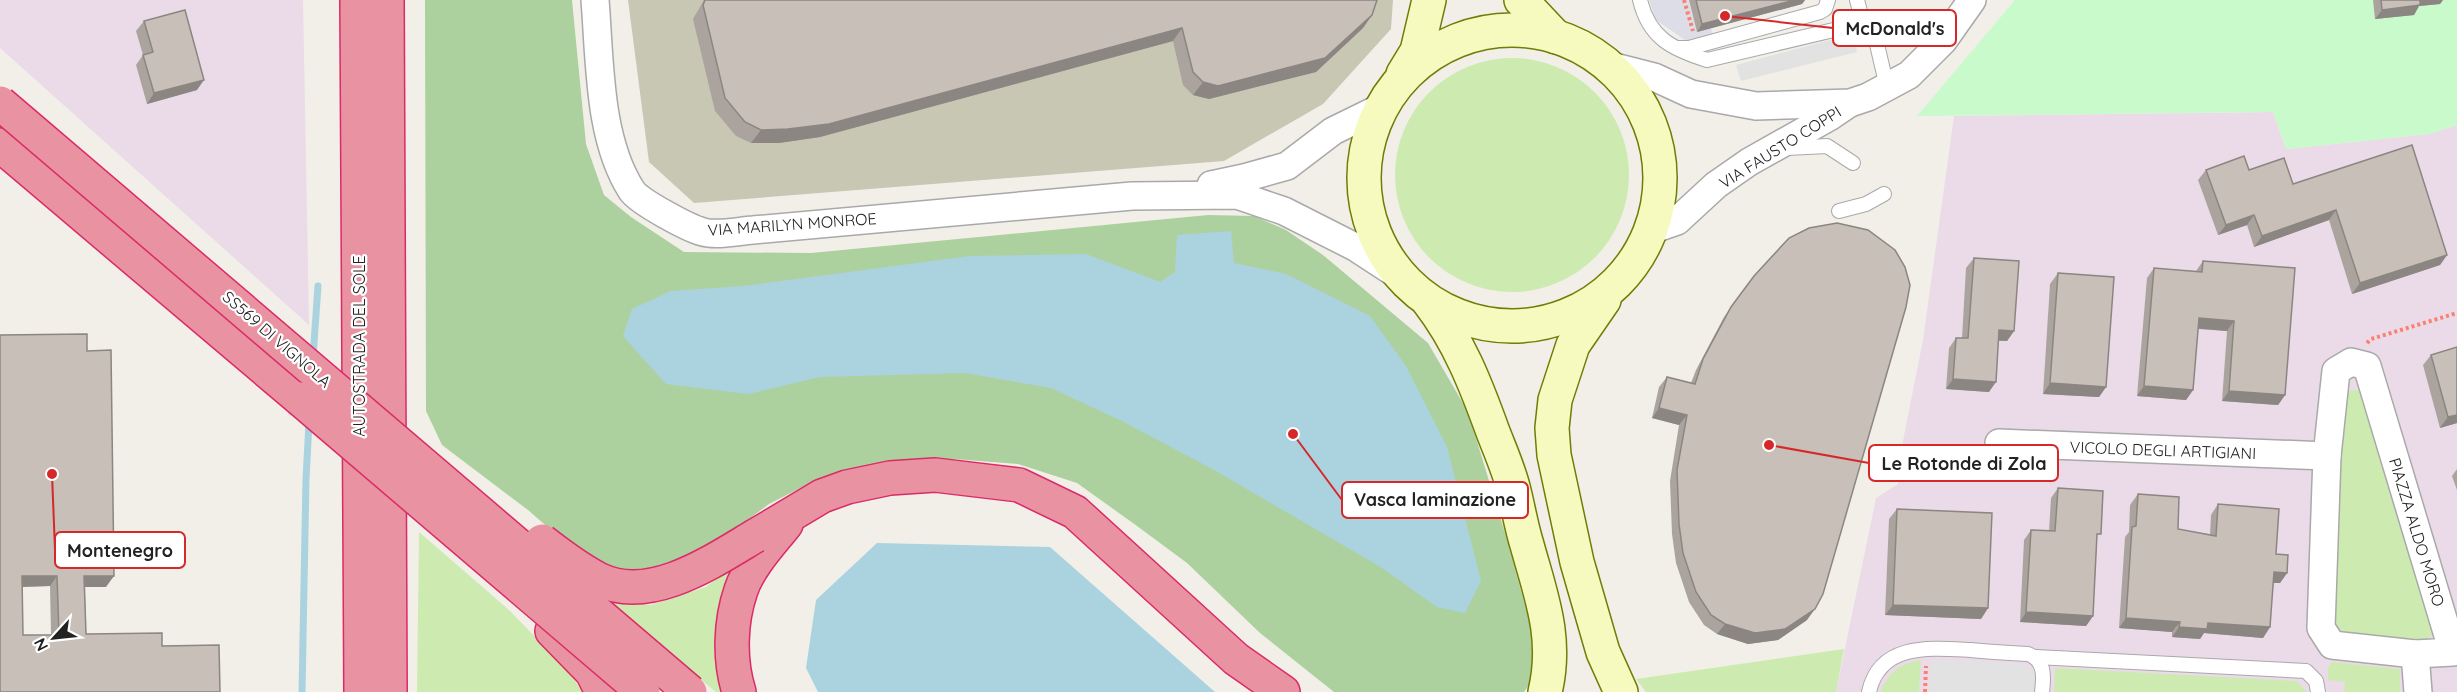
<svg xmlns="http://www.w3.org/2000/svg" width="2457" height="692" viewBox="0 0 2457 692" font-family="Quicksand,sans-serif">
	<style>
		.industrial { fill: #ebdbe8 }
		.construction { fill: #c7c7b4 }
		.grass { fill: #cdebb0 }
		.forest { fill: #add19e }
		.park { fill: #c8facc }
		.parking { fill: #e2e2e2 }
		.plaza { fill: #dddde8 }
		.water { fill: #aad3df }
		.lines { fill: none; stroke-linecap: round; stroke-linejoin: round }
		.stream { stroke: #aad3df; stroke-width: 7 }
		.lane-casing { stroke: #a9a9a9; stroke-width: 16 }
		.street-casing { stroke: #a9a9a9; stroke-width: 30 }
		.secondary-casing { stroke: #707d05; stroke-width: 36 }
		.highway-casing { stroke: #dc2a67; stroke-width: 36 }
		.path { stroke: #fa8072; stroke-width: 4; stroke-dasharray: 3 3; stroke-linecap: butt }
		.lane { stroke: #fff; stroke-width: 14 }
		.street { stroke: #fff; stroke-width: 27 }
		.secondary { stroke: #f7fabf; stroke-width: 33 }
		.highway { stroke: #e892a2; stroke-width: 33 }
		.highway-bridge-casing { stroke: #dc2a67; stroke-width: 36; stroke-linecap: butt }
		.highway-bridge { stroke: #e892a2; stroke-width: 33 }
		.wall { fill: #aba49e; fill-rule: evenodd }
		.shaded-wall { fill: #8b8681 }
		.building { fill: #c7bfb8; stroke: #8b8681; stroke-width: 1.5; fill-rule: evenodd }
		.labels { text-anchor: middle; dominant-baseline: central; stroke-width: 4.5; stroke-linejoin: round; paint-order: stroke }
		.street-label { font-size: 16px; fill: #222; stroke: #fff }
		.leader { fill: none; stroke: #d62828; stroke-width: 2 }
		.callout-dot { fill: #d62828; stroke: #fff; stroke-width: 2 }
		.callout { fill: #fff; stroke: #d62828; stroke-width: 2 }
		.callout-label { font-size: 18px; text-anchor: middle; font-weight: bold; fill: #222 }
	</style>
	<rect width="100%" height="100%" fill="#f2efe9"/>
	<g class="industrial">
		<path d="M0,0H303L309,325L0,48Z"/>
		<path d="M2273,112L2286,149L2429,134L2457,125V692H1836L1876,498L1898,484L1901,451L1923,340L1954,116Z"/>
	</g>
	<path class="construction" d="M628,0H1393L1391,29L1323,104L1224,161L694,203L649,162Z"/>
	<g class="grass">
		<circle cx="1512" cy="175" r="117"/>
		<path d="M2362,389L2434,629L2432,635L2426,639L2346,636L2339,629L2334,619L2344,404L2349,391Z"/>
		<path d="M419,532L509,610L572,675L582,692H417Z"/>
		<path d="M754,548L730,692H716L602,598L651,605L706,587Z"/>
		<path d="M1844,649L1836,692H1646L1636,679Z"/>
		<path d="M1921,660L1919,692H1880C1889,673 1899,663 1921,660Z"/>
		<path d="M2332,662L2400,669V692H2344L2345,682L2328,680V668Z"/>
		<path d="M2055,668L2297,681L2307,692H2054Z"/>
	</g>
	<path class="forest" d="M425,0H572L586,144L604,195L631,217L684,252L811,253L1208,215L1254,216L1286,230L1323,255L1428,343L1468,412L1508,543L1536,646L1535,676L1524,692H1334L1260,633L1187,563L1137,526L1077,483L1018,464L954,459L872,467L818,479L769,504L725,537L679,560L647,573L611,570L568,545L528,510L442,445L426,411Z"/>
	<path class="park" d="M2015,0H2457V125L2429,134L2286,149L2273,112L1917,116Z"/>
	<g class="parking">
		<path d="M1853,34L1857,52L1741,81L1736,65Z"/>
		<path d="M1931,659L2023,664L2035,674L2034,692H1929Z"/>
	</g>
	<path class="plaza" d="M1649,0H1689L1697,32L1711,28L1713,37L1689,43L1685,40L1656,20Z"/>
	<g class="water">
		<path d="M1231,231L1234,263L1286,274L1370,316L1406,366L1447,447L1481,581L1465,613L1437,607L1379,566L1216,471L1122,421L1051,388L965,373L820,377L748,394L666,384L623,336L632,309L671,291L743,286L970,256L1086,254L1160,282L1175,272L1177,235Z"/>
		<path d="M877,543L1050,547L1215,692H818L806,668L816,600Z"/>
	</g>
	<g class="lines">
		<g class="stream">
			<path d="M313,357L318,286"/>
			<path d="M302,692L306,479L309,422"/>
		</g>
		<defs>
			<g id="lane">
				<path d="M1640,0C1649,38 1672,49 1707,60L1863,23"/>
				<path d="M1857,0L1863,23L1875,36L1887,87"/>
				<path d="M1679,48H1689L1820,12L1825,9L1828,0"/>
				<path d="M1787,148L1827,146L1853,163"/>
				<path d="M1839,211L1866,204L1884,194"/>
				<path d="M2036,657L2306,671L2316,681L2318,692"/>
				<path d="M1869,692C1880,642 1932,648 1971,650C1990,652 2009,653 2028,654C2045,660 2044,676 2042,692"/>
			</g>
			<g id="street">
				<path d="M595,0C600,60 598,139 632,191C640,202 688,228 703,232C717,236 738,231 753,230L1132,196L1237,195L1284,211L1355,247L1404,279"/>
				<path d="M1607,65L1654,77L1691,94L1756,106L1850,103L1868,97L1909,75L1943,41L1972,0"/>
				<path d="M1211,185L1244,178L1287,166L1333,131L1382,107"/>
				<path d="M1651,230L1677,221L1716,185L1749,162L1829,117L1848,104"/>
				<path d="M2351,362L2367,366L2453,652L2415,654L2332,645L2321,628L2327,456L2336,371Z"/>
				<path d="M1999,443L2327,456"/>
				<path d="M2415,654L2418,692"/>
			</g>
			<g id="secondary">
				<path d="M1521,0L1556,37"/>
				<circle cx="1512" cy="178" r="148"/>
				<path d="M1403,74L1417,51L1429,0"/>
				<path d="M1604,300L1573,345L1555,400L1552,428L1554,455L1577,562L1603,652L1621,692"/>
				<path d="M1428,301C1459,341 1476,385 1493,432C1500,450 1508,468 1513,487C1518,506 1521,526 1527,545C1541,596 1558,638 1545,692"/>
			</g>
			<g id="highway">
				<path d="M357,0L361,692"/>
				<path d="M387,0L390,692"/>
				<path d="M0,145L300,399"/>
				<path d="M755,536L822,496L847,487L890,478L935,475L1019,485L1075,512L1236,659L1283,692"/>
				<path d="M552,631L592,672L602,692"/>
				<path d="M739,692C729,660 730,622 741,590C749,566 771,543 786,524"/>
			</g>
		</defs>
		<use href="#lane" class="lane-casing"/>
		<use href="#street" class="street-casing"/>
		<use href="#secondary" class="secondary-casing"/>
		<use href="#highway" class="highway-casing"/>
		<g class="path">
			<path d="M1684,0L1693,31"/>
			<path d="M2367,343L2371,339L2457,313"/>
			<path d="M1925,692L1926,666"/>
		</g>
		<use href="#lane" class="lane"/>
		<use href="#street" class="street"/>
		<use href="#secondary" class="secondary"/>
		<use href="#highway" class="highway"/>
		<defs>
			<g id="highway-bridge">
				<path d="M0,103L690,692"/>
				<path d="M300,399L643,692"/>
				<path d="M542,541C560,555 580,570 600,580C651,604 713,561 755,536"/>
			</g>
		</defs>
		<use href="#highway-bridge" class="highway-bridge-casing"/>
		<use href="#highway-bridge" class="highway-bridge"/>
	</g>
	<g class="wall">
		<path d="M704,0H1377L1372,15L1363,28L1316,72L1209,99L1193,95L1183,85L1173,41L820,137L779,143H751L736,136L715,111L693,19Z"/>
		<path d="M1689,0H1805L1802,4L1697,32Z"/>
		<path d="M2373,0H2445H2443L2440,4L2419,6L2414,15L2375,19Z"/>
		<path d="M144,21L197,90L147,104L136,65L143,55L136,31Z"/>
		<path d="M2206,170H2249L2293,184L2447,255L2440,265L2352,294L2329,220L2254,247L2247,225L2218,235L2198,180Z"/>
		<path d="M1974,258L2014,331L2007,341H1999L1989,392L1946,389L1949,348L1956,338H1962L1966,268Z"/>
		<path d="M2203,261L2285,395L2278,405L2222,401L2227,331L2198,329L2193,390L2186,400L2137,396L2147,278L2154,268L2196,271Z"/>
		<path d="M2058,273L2106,387L2099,397L2043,394L2050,284Z"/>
		<path d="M1754,276L1807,620L1778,640L1748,644L1717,634L1704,625L1689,602L1676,563L1672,534L1670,481L1679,425L1652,418L1659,387L1667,377L1691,383L1696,370L1724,317Z"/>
		<path d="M0,335L87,351L106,587H85L86,634L162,646L0,692ZM50,586L51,635H23V587Z"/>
		<path d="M2431,355L2457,423L2440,428L2423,365Z"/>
		<path d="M2457,469V490L2452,476Z"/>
		<path d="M2058,488L2097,539L2093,616L2086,626L2020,622L2024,540L2031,530L2049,531L2051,498Z"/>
		<path d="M2138,494L2178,529L2210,535L2211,515L2218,504L2276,554L2287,573L2280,583H2273L2270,627L2263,638L2204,633L2200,639L2172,637V632L2119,628L2125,537L2129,532L2130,505Z"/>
		<path d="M1897,509L1988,608L1981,619L1885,615L1889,519Z"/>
	</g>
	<g class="shaded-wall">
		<path d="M1795,0H1805L1802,4L1697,32L1702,24Z"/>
		<path d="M2418,0H2445H2443L2440,4L2419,6L2414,15L2375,19L2382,10Z"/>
		<path d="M1372,15L1363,28L1316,72L1209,99L1193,95L1203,82Z"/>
		<path d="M1182,28L1173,41L820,137L779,143H751L761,130Z"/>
		<path d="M204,80L197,90L147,104L154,93Z"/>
		<path d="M2336,210L2329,220L2254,247L2262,236Z"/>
		<path d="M2254,215L2247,225L2218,235L2226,225Z"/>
		<path d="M2447,255L2440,265L2352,294L2360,283Z"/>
		<path d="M2199,318L2234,321L2227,331L2192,328Z"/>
		<path d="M1999,330L2014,331L2007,341L1992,340Z"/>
		<path d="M1953,379L1996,382L1989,392L1946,389Z"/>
		<path d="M2050,383L2106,387L2099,397L2043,394Z"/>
		<path d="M2144,386L2193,390L2186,400L2137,396Z"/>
		<path d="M2229,391L2285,395L2278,405L2222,401Z"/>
		<path d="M1659,408L1687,415L1679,425L1652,418Z"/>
		<path d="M2457,415V423L2440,428L2448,417Z"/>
		<path d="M2274,572L2287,573L2280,583H2267Z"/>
		<path d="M22,576H57L50,586L15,587Z"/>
		<path d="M84,576H114L106,587H77Z"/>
		<path d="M1893,605L1988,608L1981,619L1885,615Z"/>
		<path d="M1815,609L1807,620L1778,640L1748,644L1717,634L1725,624Z"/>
		<path d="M2026,612L2093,616L2086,626L2020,622Z"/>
		<path d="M2126,618L2180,622L2172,632L2119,628Z"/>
		<path d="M2208,623L2270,627L2263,638L2204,633L2200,639L2172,637L2179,627Z"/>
	</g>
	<g class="building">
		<path d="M705,0H1377L1372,15L1325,58L1218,86L1203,82L1193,72L1182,28L829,124L788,129L761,130L745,122L725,98L703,5Z"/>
		<path d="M1696,0H1795L1702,24Z"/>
		<path d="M2381,0H2420V5L2382,10Z"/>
		<path d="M185,10L204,80L154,93L143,55L153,52L144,21Z"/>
		<path d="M2412,145L2447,255L2360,283L2336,210L2262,236L2254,215L2226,225L2206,170L2244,156L2249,170L2284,158L2293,184Z"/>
		<path d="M1837,223L1868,230L1895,250L1905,267L1910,285L1906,307L1823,594L1815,609L1785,629L1755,633L1725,624L1711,615L1696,592L1683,553L1679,524L1677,470L1687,415L1659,408L1667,377L1695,384L1703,359L1731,307L1754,276L1789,238L1809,228Z"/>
		<path d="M1974,258L2019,261L2014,331L1999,330L1996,382L1953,379L1956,338H1968Z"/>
		<path d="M2203,261L2295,268L2285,395L2229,391L2234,321L2199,318L2193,390L2144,386L2154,268L2202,272Z"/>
		<path d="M2058,273L2114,277L2106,387L2050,383Z"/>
		<path d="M87,334V351L111,350L114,576H84L86,634L162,633V646L219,645L220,692H0V335ZM22,576H57L59,635H23Z"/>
		<path d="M2457,347V415L2448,417L2431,355Z"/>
		<path d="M2058,488L2103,491L2101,534H2097L2093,616L2026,612L2031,530L2055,531Z"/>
		<path d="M2138,494L2179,497L2178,529L2216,536L2218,504L2279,509L2276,554L2288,555L2287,573L2274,572L2270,627L2208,623L2207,629L2179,627L2180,622L2126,618L2132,527L2136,526Z"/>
		<path d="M1897,509L1992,513L1988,608L1893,605Z"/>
	</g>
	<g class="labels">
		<g class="street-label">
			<text transform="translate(1780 147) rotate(-32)">VIA FAUSTO COPPI</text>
			<text transform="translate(792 224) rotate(-4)">VIA MARILYN MONROE</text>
			<text transform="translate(277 339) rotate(41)">SS569 DI VIGNOLA</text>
			<text transform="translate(359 346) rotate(-90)">AUTOSTRADA DEL SOLE</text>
			<text transform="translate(2163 450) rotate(2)">VICOLO DEGLI ARTIGIANI</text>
			<text transform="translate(2417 532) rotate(73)">PIAZZA ALDO MORO</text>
		</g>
	</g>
	<path class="leader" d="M1725 16L1833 28M1769 445L1869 463M1293 434L1342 500M52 474L55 550"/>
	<g class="callout-dot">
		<circle cx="1725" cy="16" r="6"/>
		<circle cx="1769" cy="445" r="6"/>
		<circle cx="1293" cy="434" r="6"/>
		<circle cx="52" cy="474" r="6"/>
	</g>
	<g class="callout">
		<rect x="1833" y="10" width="123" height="36" rx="6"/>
		<rect x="1869" y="445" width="189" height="36" rx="6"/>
		<rect x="1342" y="482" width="186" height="36" rx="6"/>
		<rect x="55" y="532" width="130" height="36" rx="6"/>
	</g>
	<g class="callout-label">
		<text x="1895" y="35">McDonald's</text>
		<text x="1964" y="470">Le Rotonde di Zola</text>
		<text x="1435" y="506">Vasca laminazione</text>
		<text x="120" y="557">Montenegro</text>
	</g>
	<g transform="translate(54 638) rotate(243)" stroke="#ffffff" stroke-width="4.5" paint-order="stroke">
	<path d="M0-4.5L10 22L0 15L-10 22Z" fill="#222222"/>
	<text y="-9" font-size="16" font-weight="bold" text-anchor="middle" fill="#222222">N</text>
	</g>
</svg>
